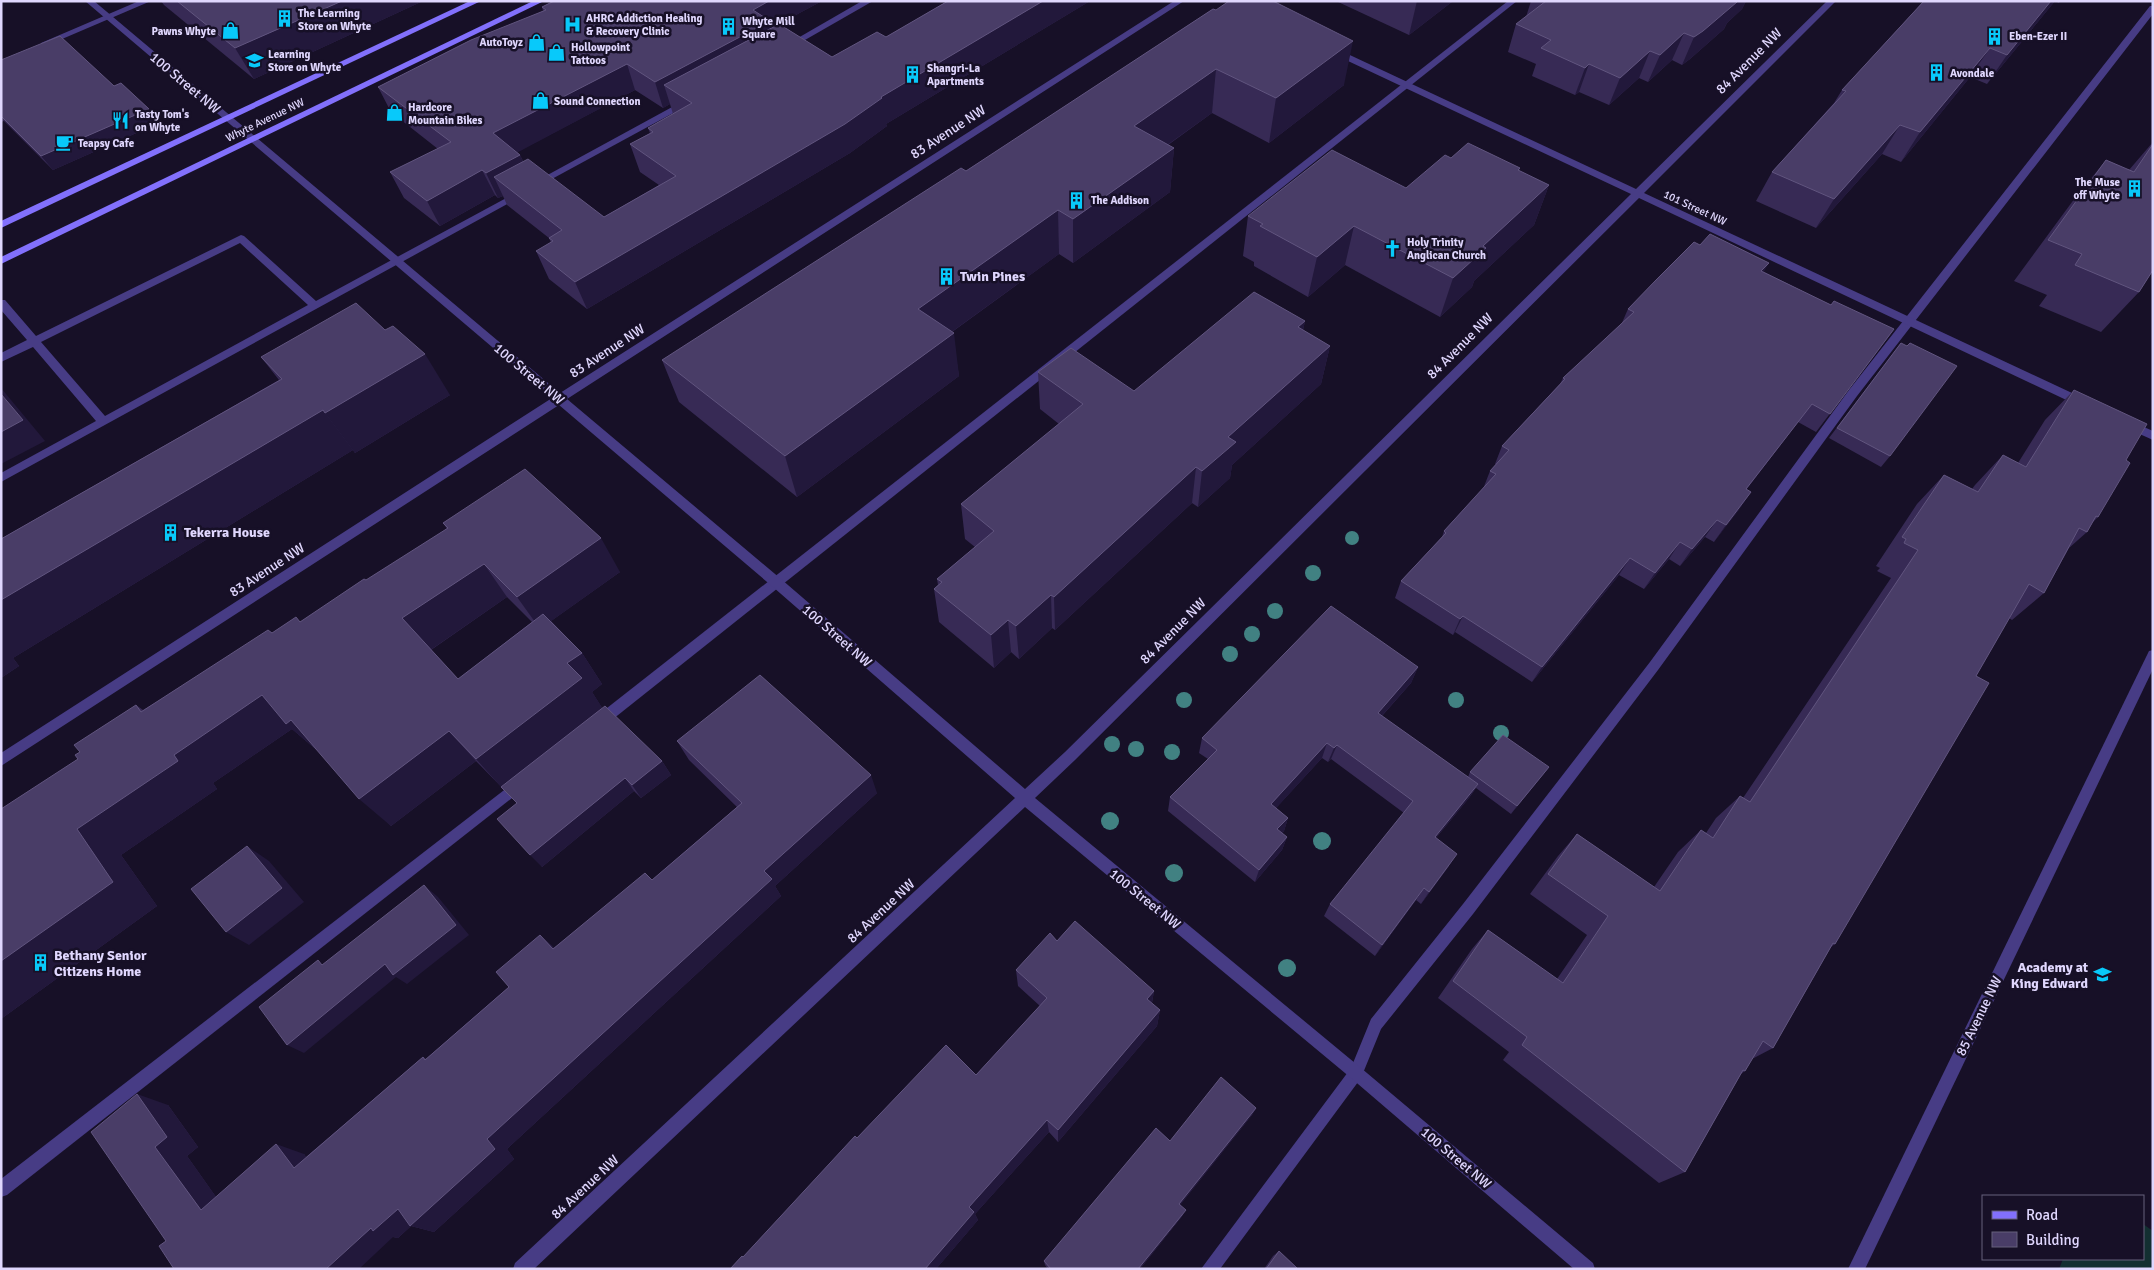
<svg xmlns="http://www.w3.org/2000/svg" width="2154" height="1270" viewBox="0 0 2154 1270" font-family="Signika,sans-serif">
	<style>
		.green { fill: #132f31 }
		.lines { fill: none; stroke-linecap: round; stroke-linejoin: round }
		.service { fill: #473c85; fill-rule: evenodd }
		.minor { fill: #473c85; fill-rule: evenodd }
		.secondary { fill: #8270fc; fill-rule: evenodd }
		.tree { fill: #418182 }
		.wall { fill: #372a55; fill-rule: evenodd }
		.shaded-wall { fill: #22183b }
		.building { fill: #493d67; stroke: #61557f }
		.labels { text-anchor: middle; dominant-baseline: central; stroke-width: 5; stroke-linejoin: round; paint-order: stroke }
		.far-poi-label { font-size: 11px; font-weight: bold; fill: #e0d7fe; stroke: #171027; text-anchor: start }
		.far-street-label { font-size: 11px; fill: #e0d7fe; stroke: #171027 }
		.street-label { font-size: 14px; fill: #e0d7fe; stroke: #171027 }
		.poi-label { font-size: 14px; font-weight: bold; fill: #e0d7fe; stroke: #171027; text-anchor: start }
	</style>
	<rect width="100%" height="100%" fill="#171027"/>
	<path class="green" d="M2143,1224L2153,1231V1269H2059L2063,1259H2143Z"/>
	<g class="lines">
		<g class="service">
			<path d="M139,1H151L48,45L41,43Z"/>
			<path d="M862,1H873L791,48L784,46Z"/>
			<path d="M1508,1H1517L603,727L598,729L593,727L591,723L593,719Z"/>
			<path d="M2150,6H2153V14L1857,396L1658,670L1473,914L1381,1029L1361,1078L1220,1269H1201L1351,1068L1371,1019L1463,904L1650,662L1849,390Z"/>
			<path d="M685,100L688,101V105L539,186L536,187L531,184Z"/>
			<path d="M519,191L522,192V196L1,482V473L96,421L33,347L1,362V353L27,340L1,310V300H5L36,336L241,235L244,236L316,301ZM240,243L308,305L105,416L41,342Z"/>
			<path d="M521,777L526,779L528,783L526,787L7,1195L1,1197V1179Z"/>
		</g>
		<g class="minor">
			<path d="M85,1H94L560,393L1174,1H1184L567,399L781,579L1025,789L1065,752L1631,194L1331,53V49H1337L1636,189L1827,1H1836L1644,193L2087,400L2088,403L2083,407L2079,406L1639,198L1075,760L1035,798L1361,1068L1593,1263L1595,1269H1574L1351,1078L1025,807L534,1269H513L515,1263L1015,798L773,587L559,405L1,766V753L552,398Z"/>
			<path d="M2128,420L2153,431V440L2124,427L2122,424Z"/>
			<path d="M2153,650V669L1865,1269H1848L2149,651Z"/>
		</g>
		<g class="secondary">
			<path d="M470,1H481L1,228V221Z"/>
			<path d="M533,1H544L1,264V257Z"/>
		</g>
	</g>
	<g class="tree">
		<circle cx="1352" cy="538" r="7"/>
		<circle cx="1313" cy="573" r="8"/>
		<circle cx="1275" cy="611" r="8"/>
		<circle cx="1252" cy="634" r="8"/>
		<circle cx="1230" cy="654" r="8"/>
		<circle cx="1184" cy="700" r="8"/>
		<circle cx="1456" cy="700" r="8"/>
		<circle cx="1501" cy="733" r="8"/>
		<circle cx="1112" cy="744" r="8"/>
		<circle cx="1136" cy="749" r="8"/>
		<circle cx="1172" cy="752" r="8"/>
		<circle cx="1110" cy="821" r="9"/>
		<circle cx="1322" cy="841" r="9"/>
		<circle cx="1174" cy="873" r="9"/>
		<circle cx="1287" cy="968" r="9"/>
	</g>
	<g class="wall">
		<path d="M161,1H423L254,79L164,5Z"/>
		<path d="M554,1H822L779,24L832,57L886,37L948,1H1090L886,124L887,126L850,153L587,309L549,279L536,251L551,243L549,238L507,205L503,196L498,198L495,195L440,226L404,198L390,172L438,149L391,112L378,87L543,11L542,7ZM635,90L663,108L670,104L673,114L648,128L650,133L630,144L640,172L659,185L604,217L523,161L520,155L517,152Z"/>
		<path d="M1336,1H1453L1409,35Z"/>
		<path d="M1531,1H1746L1742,9L1727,23L1724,29L1690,59L1682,65L1672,60L1648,82L1639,78L1609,105L1579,92L1575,95L1532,76L1536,64L1508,52L1516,24L1526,17Z"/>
		<path d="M1924,1H2060L2059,3L2055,1L1987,84L1970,77L1901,162L1882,154L1816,228L1756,201L1772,172L1834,103L1842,90Z"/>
		<path d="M1213,9L1344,85L1269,143L1212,113L1168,145L1174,148L1170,192L1073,263L1059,254L952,332L959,376L797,497L679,402L662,360L966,171Z"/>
		<path d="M1,60L114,86L159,123L53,170L4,121L1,122Z"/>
		<path d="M2153,142V270L2139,292L2101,332L2039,306L2047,295L2014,281L2072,202L2106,160L2129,170Z"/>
		<path d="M1451,158L1520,168L1519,171L1549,185L1534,225L1474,281L1472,287L1440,317L1345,265L1308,297L1254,266V262L1243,256L1248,216L1406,188Z"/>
		<path d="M1700,245L1764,272L1831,305L1894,329L1816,432L1798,422L1746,490L1751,492L1714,542L1705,537L1680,566L1669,559L1644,589L1619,575L1532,682L1455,632L1453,635L1395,598L1401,581L1442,537L1444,531L1483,489L1490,471L1496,464H1495L1502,446L1560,384L1563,378L1621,325L1628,309Z"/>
		<path d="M1305,321L1303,330L1330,346L1321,384L1232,465L1230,478L1198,507L1192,503L1055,630L1052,628L1019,659L1011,652L994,668L939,622L934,589L938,585L937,579L975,547L965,539L961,504L1059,424L1040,409L1038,372L1134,391Z"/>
		<path d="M1901,343L1890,456L1881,467L1829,438Z"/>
		<path d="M261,357L450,395L355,453L353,450L13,658L19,666L1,678V539L279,380Z"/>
		<path d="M2074,390L2126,460L2098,517L2093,522L2087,532L2069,548L2044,593L2012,620L2009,618L1976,676L1835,944L1831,947L1773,1048L1752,1059L1745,1071L1741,1074L1685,1172L1659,1183L1503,1060L1509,1052L1438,998L1472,949L1488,930L1557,979L1587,935L1530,894L1558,856L1577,834L1654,887L1678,852L1701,830L1706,833L1716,818L1740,796L1743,798L1891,578L1877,571L1880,568L1876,566L1917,504L1944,475L1972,489L1975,485L2003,455L2018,463L2045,420Z"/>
		<path d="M443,523L620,572L551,621L582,653L602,684L592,692L602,708L662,761L671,775L641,798L634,791L542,867L517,803L476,761L391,826L320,753L292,729L213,783L217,789L121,855L157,906L1,1019L78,759L136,705L143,710L272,633L300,622L447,529ZM507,597L532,622L458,679L431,650Z"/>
		<path d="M1418,667L1411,683L1382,716L1468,777L1470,772L1549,767L1511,814L1476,788L1469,798L1436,838L1449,866L1421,904L1416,900L1375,956L1324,916L1330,904L1404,813L1331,759L1328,762L1322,758L1276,808L1288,818L1284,831L1282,833L1287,837L1282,850L1255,882L1168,811L1170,797L1208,759L1199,753L1202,738Z"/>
		<path d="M677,741L877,793L775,886L781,896L507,1149L514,1159L434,1232L411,1226L398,1238L393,1237L166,1241L168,1105L198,1147L187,1156L216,1197L304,1154L306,1157L423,1057L426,1059L555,947L652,880L737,807L689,760Z"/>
		<path d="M1057,941L1154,991L1152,1003L1160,1010L1157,1026L1058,1142L1049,1132L975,1214L978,1220L936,1269H730L742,1256L744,1257L857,1138L976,1075L1040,1006L1018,986L1016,970Z"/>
		<path d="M1256,1108L1252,1115L1180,1205L1183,1215L1140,1269H1048L1045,1265L1044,1261L1170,1141Z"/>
		<path d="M1279,1251L1298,1269H1264L1273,1256Z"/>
	</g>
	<g class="shaded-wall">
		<path d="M342,1H423L254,79L235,48Z"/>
		<path d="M769,1H822L664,85L670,104L663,108L655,82L753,10Z"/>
		<path d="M1043,1H1090L886,124L887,126L850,153L587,309L575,282L881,97Z"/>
		<path d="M1417,1H1453L1409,35Z"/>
		<path d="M1734,1H1746L1742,9L1727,23L1724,29L1690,59L1682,65L1694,37Z"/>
		<path d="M2051,1H2055L1987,84L2007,55Z"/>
		<path d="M1684,33L1672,60L1648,82L1660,55Z"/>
		<path d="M1353,41L1344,85L1269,143L1276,98Z"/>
		<path d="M1990,48L1970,77L1901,162L1920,132Z"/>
		<path d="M1650,51L1639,78L1609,105L1620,78Z"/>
		<path d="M627,64L635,90L505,159L493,133Z"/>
		<path d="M1589,64L1579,92L1575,95L1585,68Z"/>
		<path d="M1216,69L1212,113L1132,170L1134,126Z"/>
		<path d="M149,109L159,123L53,170L41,156Z"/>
		<path d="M1900,125L1882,154L1816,228L1834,199Z"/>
		<path d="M1174,148L1170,192L1073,263V219Z"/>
		<path d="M520,155L532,180L494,177L503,196L498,198L486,173Z"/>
		<path d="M482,170L495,195L440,226L427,201Z"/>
		<path d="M1549,185L1534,225L1474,281L1472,287L1440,317L1453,278L1483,246Z"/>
		<path d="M1058,210L1059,254L924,352L918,309Z"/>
		<path d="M1354,226L1345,265L1308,297L1317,257Z"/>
		<path d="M1769,263L1758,282L1761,271Z"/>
		<path d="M1305,321L1297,359L1298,327Z"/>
		<path d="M954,333L959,376L797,497L785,456Z"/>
		<path d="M1330,346L1321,384L1232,465L1230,478L1198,507L1202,471L1228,437Z"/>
		<path d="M425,354L450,395L355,453L325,413Z"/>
		<path d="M1,388L45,441L1,464Z"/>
		<path d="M1812,404L1798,422L1733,507L1746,489Z"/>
		<path d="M323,410L353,450L13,658L19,666L1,678V600Z"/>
		<path d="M1196,467L1192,503L1055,630L1054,597Z"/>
		<path d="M1751,492L1739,510L1714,542L1726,525Z"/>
		<path d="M1717,520L1705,537L1680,566L1692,549Z"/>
		<path d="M601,538L620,572L540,629L517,597Z"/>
		<path d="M1680,542L1669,559L1644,589L1655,573Z"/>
		<path d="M1630,558L1619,575L1532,682L1542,667Z"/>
		<path d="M484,564L507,597L429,651L402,618Z"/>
		<path d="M1051,595L1052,628L1019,659L1016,626Z"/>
		<path d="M1463,616L1455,632L1453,635L1460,619Z"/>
		<path d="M1008,620L1011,652L994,668L991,635Z"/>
		<path d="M582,653L602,684L592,692L603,709L502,788L476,759L567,663Z"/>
		<path d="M1418,667L1411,683L1371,728L1378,713Z"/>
		<path d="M262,695L291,720L320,753L292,729L213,783L217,789L121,855L157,906L1,1019V961L77,829L174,755Z"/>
		<path d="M449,731L476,761L391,826L359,799Z"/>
		<path d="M1327,743L1322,758L1267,818L1271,804Z"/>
		<path d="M1337,745L1331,759L1328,762L1334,748Z"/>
		<path d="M662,761L671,775L641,798L632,785Z"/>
		<path d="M1549,767L1543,775L1511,814L1517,806Z"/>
		<path d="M871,775L877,793L775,886L781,896L507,1149L514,1159L434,1232L411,1226L398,1238L393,1237L359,1269H326L371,1228L398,1209L487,1139L764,871Z"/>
		<path d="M625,778L634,791L542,867L530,855Z"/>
		<path d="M1478,784L1469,798L1426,850L1435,837Z"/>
		<path d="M1288,818L1284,831L1273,842L1277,829Z"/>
		<path d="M1287,837L1282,850L1255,882L1259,870Z"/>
		<path d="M247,846L269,861L304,902L249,945L226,932Z"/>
		<path d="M1457,854L1449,866L1421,904L1429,892Z"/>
		<path d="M424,885L438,897L469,935L407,984L396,977L304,1053L287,1045Z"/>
		<path d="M1424,888L1416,900L1375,956L1382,945Z"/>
		<path d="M540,935L557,950L553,949Z"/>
		<path d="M1154,991L1151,1007L1147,999Z"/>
		<path d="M1160,1010L1157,1026L1058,1142V1130Z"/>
		<path d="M137,1094L168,1105L198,1147L187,1156L231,1218L201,1210L155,1147Z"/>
		<path d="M1256,1108L1252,1115L1177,1209L1179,1204Z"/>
		<path d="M1047,1120L1049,1132L975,1214L978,1220L936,1269H925L969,1207Z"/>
		<path d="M276,1144L304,1154L321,1177L294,1168Z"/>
		<path d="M1186,1210L1183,1215L1140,1269H1138Z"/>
	</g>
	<g class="building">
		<path d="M177,1H342L235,48Z"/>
		<path d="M554,1H769L753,10L770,21L655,82L627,64L493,133L520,155L486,173L482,170L427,201L390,172L451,142L378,87L471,40L546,10L542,7Z"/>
		<path d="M948,1H1043L881,97L882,98L845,124L575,282L536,251L553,241L549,238L562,230L494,177L528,159L604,217L676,176L630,144L653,132L648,128L692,103L664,85L779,24L832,57L877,32L886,37Z"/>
		<path d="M1229,1H1273L1353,41L1276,98L1216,69L1134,126L1174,148L1073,219L1058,210L918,309L954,333L785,456L662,360L961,168L966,171L1213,9L1216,10Z"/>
		<path d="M1546,1H1734L1737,2L1703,31L1694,37L1684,33L1660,55L1650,51L1620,78L1589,64L1585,68L1541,48L1551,40L1516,24Z"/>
		<path d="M1924,1H2051L2007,55L1990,48L1920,132L1900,125L1834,199L1772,172L1846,91L1842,90Z"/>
		<path d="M60,36L114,86L121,83L149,109L41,156L1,116V60Z"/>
		<path d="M1468,143L1520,168L1518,170L1549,185L1483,246L1486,248L1453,278L1354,226L1317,257L1260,226L1263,224L1248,216L1332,150L1406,188L1445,155L1451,158Z"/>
		<path d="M2153,144V270L2139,292L2075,265L2082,254L2048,240L2106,160L2134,172Z"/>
		<path d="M1710,234L1769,263L1761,271L1831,305L1834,301L1894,329L1830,414L1812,404L1746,489L1751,492L1726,525L1717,520L1692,549L1680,542L1655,573L1630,558L1542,667L1463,616L1460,619L1401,581L1446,533L1444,531L1496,474L1490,471L1509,450L1502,446L1565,379L1563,378L1634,312L1628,309L1656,280L1694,242L1700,245Z"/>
		<path d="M1254,292L1305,321L1298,327L1330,346L1228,437L1236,442L1202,471L1196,467L1054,597L1051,595L1016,626L1008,620L991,635L934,589L942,582L937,579L994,531L961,504L1083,404L1038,372L1071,348L1134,391Z"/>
		<path d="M356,303L385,330L393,326L425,354L325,413L323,410L1,600V539L282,379L261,357Z"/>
		<path d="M1901,343L1907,346L1910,343L1957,366L1890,456L1837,428Z"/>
		<path d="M2074,390L2147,424L2126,460L2130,463L2098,517L2096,516L2087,532L2079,528L2044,593L2029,584L1976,676L1989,683L1835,944L1833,943L1773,1048L1763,1041L1745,1071L1743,1070L1685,1172L1522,1045L1527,1037L1453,981L1488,930L1563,983L1608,916L1548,874L1577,834L1660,891L1701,830L1713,838L1740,796L1750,802L1918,550L1904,543L1906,539L1902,537L1944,475L1978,492L2003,455L2026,467Z"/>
		<path d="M1,394L23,420L1,432Z"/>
		<path d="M525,469L601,538L517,597L484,564L402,618L458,679L543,614L582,653L567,663L582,678L476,759L449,731L359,799L291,720L286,724L262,695L174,755L178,761L77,829L113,882L1,961V809L78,759L75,755L80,752L74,745L136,705L141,712L268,630L272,633L296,617L300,622L364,579L366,580L448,528L443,523Z"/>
		<path d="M1331,606L1418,667L1378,713L1478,784L1435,837L1457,854L1429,892L1424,888L1382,945L1330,904L1413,801L1337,745L1334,748L1327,743L1271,804L1288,818L1277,829L1287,837L1259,870L1170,797L1217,750L1202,738Z"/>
		<path d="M760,675L871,775L764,871L772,879L487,1139L495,1149L410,1226L398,1209L373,1231L371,1228L326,1269H174L159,1246L166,1241L91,1132L137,1094L167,1137L155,1147L201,1210L276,1144L294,1168L423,1057L425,1060L509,987L496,972L540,935L553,949L645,873L652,880L742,803L677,741Z"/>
		<path d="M605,706L662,761L632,785L625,778L530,855L497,819L517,803L501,787Z"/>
		<path d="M1503,735L1549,767L1517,806L1470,772Z"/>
		<path d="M247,846L282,888L226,932L191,889Z"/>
		<path d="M424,885L456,925L393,975L385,964L287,1045L259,1007L318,960L322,965Z"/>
		<path d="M1075,921L1154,991L1147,999L1160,1010L1058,1130L1047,1120L969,1207L974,1212L925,1269H730L742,1256L743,1257L855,1136L857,1138L946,1045L976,1075L1047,998L1016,970L1050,933L1057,941Z"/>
		<path d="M1221,1077L1256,1108L1179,1204L1186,1210L1138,1269H1051L1044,1261L1156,1128L1170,1141Z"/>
		<path d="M1279,1251L1298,1269H1266Z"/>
	</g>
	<defs>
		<symbol id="building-bare" viewBox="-9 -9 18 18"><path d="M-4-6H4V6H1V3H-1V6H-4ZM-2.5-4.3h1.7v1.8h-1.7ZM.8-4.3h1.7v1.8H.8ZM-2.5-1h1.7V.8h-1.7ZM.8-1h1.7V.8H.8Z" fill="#08c9fa" stroke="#171027" stroke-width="2.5" paint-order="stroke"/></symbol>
		<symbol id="hospital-bare" viewBox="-9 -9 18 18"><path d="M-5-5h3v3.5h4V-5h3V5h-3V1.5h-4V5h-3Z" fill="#08c9fa" stroke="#171027" stroke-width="2.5" paint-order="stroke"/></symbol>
		<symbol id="shop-bare" viewBox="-9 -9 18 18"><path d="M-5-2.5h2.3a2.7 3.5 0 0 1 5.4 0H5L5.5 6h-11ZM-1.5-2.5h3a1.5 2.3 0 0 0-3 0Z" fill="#08c9fa" stroke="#171027" stroke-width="2.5" paint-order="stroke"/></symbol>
		<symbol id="school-bare" viewBox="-9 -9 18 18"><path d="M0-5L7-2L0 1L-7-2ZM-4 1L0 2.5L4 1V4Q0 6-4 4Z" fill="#08c9fa" stroke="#171027" stroke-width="2.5" paint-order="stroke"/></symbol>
		<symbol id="restaurant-bare" viewBox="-9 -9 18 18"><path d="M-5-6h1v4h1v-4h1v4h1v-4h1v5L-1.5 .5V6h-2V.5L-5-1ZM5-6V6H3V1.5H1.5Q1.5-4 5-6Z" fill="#08c9fa" stroke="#171027" stroke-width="2.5" paint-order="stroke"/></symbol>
		<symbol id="cafe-bare" viewBox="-9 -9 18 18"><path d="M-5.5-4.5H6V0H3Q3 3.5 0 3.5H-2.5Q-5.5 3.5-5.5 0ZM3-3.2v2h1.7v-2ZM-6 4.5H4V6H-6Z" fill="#08c9fa" stroke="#171027" stroke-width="2.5" paint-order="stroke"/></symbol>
		<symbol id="church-bare" viewBox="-9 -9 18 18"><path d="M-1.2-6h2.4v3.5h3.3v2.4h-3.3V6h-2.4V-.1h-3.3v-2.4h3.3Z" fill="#08c9fa" stroke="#171027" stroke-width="2.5" paint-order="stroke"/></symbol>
	</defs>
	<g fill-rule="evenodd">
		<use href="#building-bare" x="272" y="6" width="25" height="25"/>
		<use href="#hospital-bare" x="560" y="12" width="25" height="25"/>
		<use href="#building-bare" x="716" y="14" width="25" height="25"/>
		<use href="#shop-bare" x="218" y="18" width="25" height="25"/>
		<use href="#building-bare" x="1982" y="24" width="25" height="25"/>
		<use href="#shop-bare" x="524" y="30" width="25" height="25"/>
		<use href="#shop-bare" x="544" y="40" width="25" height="25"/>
		<use href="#school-bare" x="242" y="48" width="25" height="25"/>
		<use href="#building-bare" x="1924" y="60" width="25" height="25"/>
		<use href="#building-bare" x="900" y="62" width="25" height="25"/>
		<use href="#shop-bare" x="528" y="88" width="25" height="25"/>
		<use href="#shop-bare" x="382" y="100" width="25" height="25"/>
		<use href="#restaurant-bare" x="108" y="108" width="25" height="25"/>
		<use href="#cafe-bare" x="52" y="130" width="25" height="25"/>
		<use href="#building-bare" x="2122" y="176" width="25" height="25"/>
		<use href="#building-bare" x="1064" y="188" width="25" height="25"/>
		<use href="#church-bare" x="1380" y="236" width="25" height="25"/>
		<use href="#building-bare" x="934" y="264" width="25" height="25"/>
		<use href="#building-bare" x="158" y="520" width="25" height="25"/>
		<use href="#building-bare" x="28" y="950" width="25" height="25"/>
		<use href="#school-bare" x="2090" y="962" width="25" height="25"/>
	</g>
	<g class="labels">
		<g class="far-poi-label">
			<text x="298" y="13">The Learning<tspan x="298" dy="13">Store on Whyte</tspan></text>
			<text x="586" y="18">AHRC Addiction Healing<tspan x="586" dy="13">&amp; Recovery Clinic</tspan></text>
			<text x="742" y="21">Whyte Mill<tspan x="742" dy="13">Square</tspan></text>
			<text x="216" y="31" text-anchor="end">Pawns Whyte</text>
			<text x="2009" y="36">Eben-Ezer II</text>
			<text x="523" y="42" text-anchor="end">AutoToyz</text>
			<text x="571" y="47">Hollowpoint<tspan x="571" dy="13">Tattoos</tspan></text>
			<text x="268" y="54">Learning<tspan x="268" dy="13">Store on Whyte</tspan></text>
			<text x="927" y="68">Shangri-La<tspan x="927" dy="13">Apartments</tspan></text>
			<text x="1950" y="73">Avondale</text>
			<text x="554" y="101">Sound Connection</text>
			<text x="408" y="107">Hardcore<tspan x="408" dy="13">Mountain Bikes</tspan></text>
			<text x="135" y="114">Tasty Tom's<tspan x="135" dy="13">on Whyte</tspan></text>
			<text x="78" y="143">Teapsy Cafe</text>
			<text x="2120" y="182" text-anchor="end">The Muse<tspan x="2120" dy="13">off Whyte</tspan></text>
			<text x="1091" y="200">The Addison</text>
			<text x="1407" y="242">Holy Trinity<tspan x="1407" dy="13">Anglican Church</tspan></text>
		</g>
		<g class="far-street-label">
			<text transform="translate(265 120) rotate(-26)">Whyte Avenue NW</text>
			<text transform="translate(1695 208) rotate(25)">101 Street NW</text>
		</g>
		<g class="street-label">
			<text transform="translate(1749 61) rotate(-45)">84 Avenue NW</text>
			<text transform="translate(185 83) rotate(40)">100 Street NW</text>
			<text transform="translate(948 132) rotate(-33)">83 Avenue NW</text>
			<text transform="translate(1460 346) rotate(-45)">84 Avenue NW</text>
			<text transform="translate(607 351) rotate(-33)">83 Avenue NW</text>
			<text transform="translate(529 374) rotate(40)">100 Street NW</text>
			<text transform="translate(267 570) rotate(-33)">83 Avenue NW</text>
			<text transform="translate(1173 631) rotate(-45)">84 Avenue NW</text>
			<text transform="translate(837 636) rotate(41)">100 Street NW</text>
			<text transform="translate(1145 899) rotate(39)">100 Street NW</text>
			<text transform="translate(881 911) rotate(-43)">84 Avenue NW</text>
			<text transform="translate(1979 1016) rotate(-64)">85 Avenue NW</text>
			<text transform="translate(1456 1158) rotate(40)">100 Street NW</text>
			<text transform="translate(585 1187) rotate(-43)">84 Avenue NW</text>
		</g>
		<g class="poi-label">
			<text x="960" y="276">Twin Pines</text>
			<text x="184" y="532">Tekerra House</text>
			<text x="54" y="955">Bethany Senior<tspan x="54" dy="16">Citizens Home</tspan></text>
			<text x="2088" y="967" text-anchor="end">Academy at<tspan x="2088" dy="16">King Edward</tspan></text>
		</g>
	</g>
	<rect width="2154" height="1270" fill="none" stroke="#e0d7fe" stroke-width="5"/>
	<rect x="1982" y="1195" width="162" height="65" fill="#171027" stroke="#67607d"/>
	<rect x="1992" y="1211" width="25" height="8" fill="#8270fc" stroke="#67607d"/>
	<text x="2026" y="1220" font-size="15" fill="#e0d7fe">Road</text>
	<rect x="1992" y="1232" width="25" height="15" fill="#493d67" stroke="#67607d"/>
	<text x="2026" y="1245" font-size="15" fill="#e0d7fe">Building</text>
</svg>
